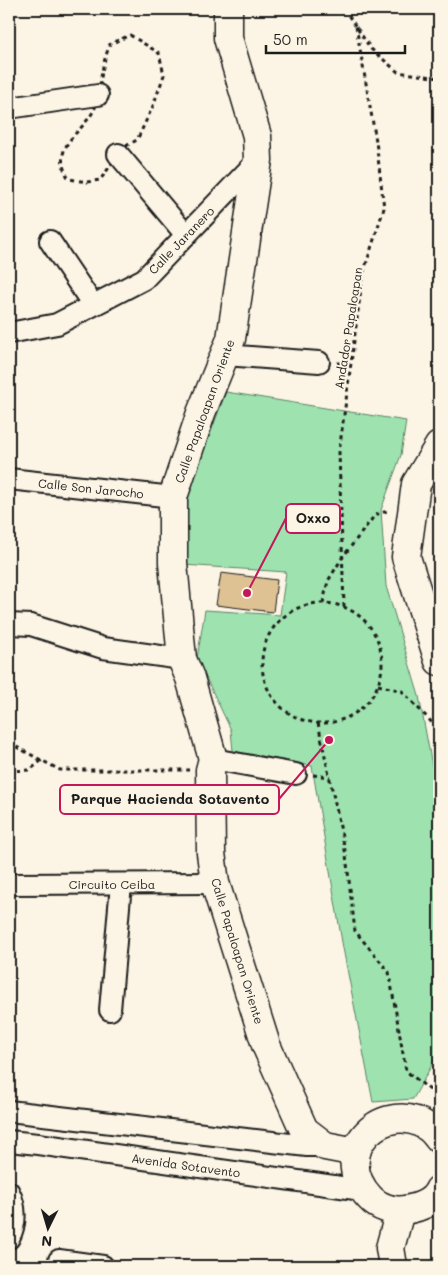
<svg xmlns="http://www.w3.org/2000/svg" width="448" height="1275" viewBox="0 0 448 1275" font-family="Mali,sans-serif">
	<style>
		.green { fill: #9ee3af; stroke: #5d8066 }
		.building { fill: #dfc293; stroke: #1c1c1c }
		.lines { fill: none; stroke-linecap: round; stroke-linejoin: round }
		.street-casing { stroke: #1c1c1c; stroke-width: 24 }
		.secondary-casing { stroke: #1c1c1c; stroke-width: 31 }
		.path { stroke: #1c1c1c; stroke-width: 3; stroke-dasharray: 4 4; stroke-linecap: butt }
		.street { stroke: #fcf5e5; stroke-width: 20 }
		.secondary { stroke: #fcf5e5; stroke-width: 28 }
		.labels { text-anchor: middle; dominant-baseline: central; stroke-width: 4; stroke-linejoin: round; paint-order: stroke }
		.street-label { font-size: 12px; fill: #1c1c1c; stroke: #fcf5e5 }
		.leader { fill: none; stroke: #c2185b; stroke-width: 2 }
		.callout-dot { fill: #c2185b; stroke: #fcf5e5; stroke-width: 2 }
		.callout { fill: #fcf5e5; stroke: #c2185b; stroke-width: 2 }
		.callout-label { font-size: 14px; text-anchor: middle; font-weight: bold; fill: #1c1c1c }
	</style>
	<rect width="100%" height="100%" fill="#fcf5e5"/>
	<filter id="ink" filterUnits="userSpaceOnUse"><feTurbulence type="fractalNoise" baseFrequency=".02" numOctaves="2"/><feDisplacementMap in="SourceGraphic" scale="10" xChannelSelector="R" yChannelSelector="G"/><feConvolveMatrix kernelMatrix="1 2 1 2 8 2 1 2 1" color-interpolation-filters="sRGB"/></filter>
	<g filter="url(#ink)">
		<path class="green" d="M226,392L406,421L401,455L381,510L386,586L419,696L439,803V1052L413,1099L373,1102L343,948L312,766L233,751L231,730L197,659L205,610L280,615L286,572L183,565L179,516Z"/>
		<path class="building" d="M221,573L277,580L273,612L216,605Z"/>
		<g class="lines">
			<defs>
				<g id="street">
					<path d="M9,108L98,95"/>
					<path d="M118,154L186,235"/>
					<path d="M50,241L93,305"/>
					<path d="M9,333L57,324L144,279L258,160"/>
					<path d="M224,355L319,362"/>
					<path d="M9,479L173,497"/>
					<path d="M9,624L31,625L103,648L182,659"/>
					<path d="M213,759L296,774"/>
					<path d="M9,884L215,883"/>
					<path d="M110,1010L121,884"/>
					<path d="M9,1111L307,1146H325"/>
					<path d="M9,1141L38,1144L362,1190"/>
					<path d="M9,1192C16,1206 17,1223 9,1238"/>
					<path d="M59,1260L103,1266"/>
				</g>
				<g id="secondary">
					<path d="M228,9V38L257,136L258,160L231,339L201,413L173,497V563L182,659L190,678L213,759L210,770L211,853L215,883L266,1045L304,1130L325,1146L356,1152"/>
					<path d="M439,446L416,484L406,557L439,661"/>
					<path d="M439,1139C436,1135 433,1131 429,1128C386,1096 326,1151 370,1198C378,1207 393,1212 404,1210C418,1208 433,1203 439,1190"/>
					<path d="M393,1266L390,1248L400,1211"/>
				</g>
			</defs>
			<use href="#street" class="street-casing"/>
			<use href="#secondary" class="secondary-casing"/>
			<g class="path">
				<path d="M344,9L371,49L398,72L439,78"/>
				<path d="M130,35L159,53L164,75L153,106L137,140L124,147L100,180L87,182L69,179C47,144 87,132 96,105C100,92 100,77 104,63C105,57 108,50 110,44Z"/>
				<path d="M337,363L351,364"/>
				<path d="M323,603L328,581L342,558L375,515L390,510"/>
				<circle cx="322" cy="663" r="60"/>
				<path d="M344,607L339,452L363,274L384,208L376,141L356,26"/>
				<path d="M378,685L402,691L439,730"/>
				<path d="M318,723L346,855L355,931L389,972L406,1071L439,1097"/>
				<path d="M9,743L60,770H189"/>
				<path d="M9,771L30,770L42,760"/>
				<path d="M313,775L330,777"/>
			</g>
			<use href="#street" class="street"/>
			<use href="#secondary" class="secondary"/>
		</g>
	</g>
	<g class="labels">
		<g class="street-label">
			<text transform="translate(181 240) rotate(-46)">Calle Jaranero</text>
			<text transform="translate(348 328) rotate(-81)">Andador Papaloapan</text>
			<text transform="translate(204 411) rotate(-70)">Calle Papaloapan Oriente</text>
			<text transform="translate(91 488) rotate(6)">Calle Son Jarocho</text>
			<text x="112" y="884">Circuito Ceiba</text>
			<text transform="translate(238 951) rotate(73)">Calle Papaloapan Oriente</text>
			<text transform="translate(186 1165) rotate(8)">Avenida Sotavento</text>
		</g>
	</g>
	<path class="leader" d="M247 593L286 518M329 740L279 799"/>
	<g class="callout-dot">
		<circle cx="247" cy="593" r="5"/>
		<circle cx="329" cy="740" r="5"/>
	</g>
	<g class="callout">
		<rect x="286" y="504" width="54" height="29" rx="5"/>
		<rect x="60" y="785" width="219" height="29" rx="5"/>
	</g>
	<g class="callout-label">
		<text x="313" y="523">Oxxo</text>
		<text x="170" y="804">Parque Hacienda Sotavento</text>
	</g>
	<rect width="448" height="1275" fill="none" stroke="#fcf5e5" stroke-width="30"/>
	<rect x="15" y="15" width="418" height="1245" fill="none" stroke="#1c1c1c" stroke-width="2" filter="url(#ink)"/>
	<g transform="translate(48 1228) rotate(185)" stroke="#fcf5e5" stroke-width="4" paint-order="stroke">
	<path d="M0-4L9 19L0 12L-9 19Z" fill="#1c1c1c"/>
	<text y="-8" font-size="14" font-weight="bold" text-anchor="middle" fill="#1c1c1c">N</text>
	</g>
	<path d="M266 45v8h139v-8" fill="none" stroke="#1c1c1c" stroke-width="2.5"/>
	<text x="273" y="45" font-size="15" fill="#1c1c1c" stroke="#fcf5e5" stroke-width="4" paint-order="stroke">50 m</text>
</svg>
